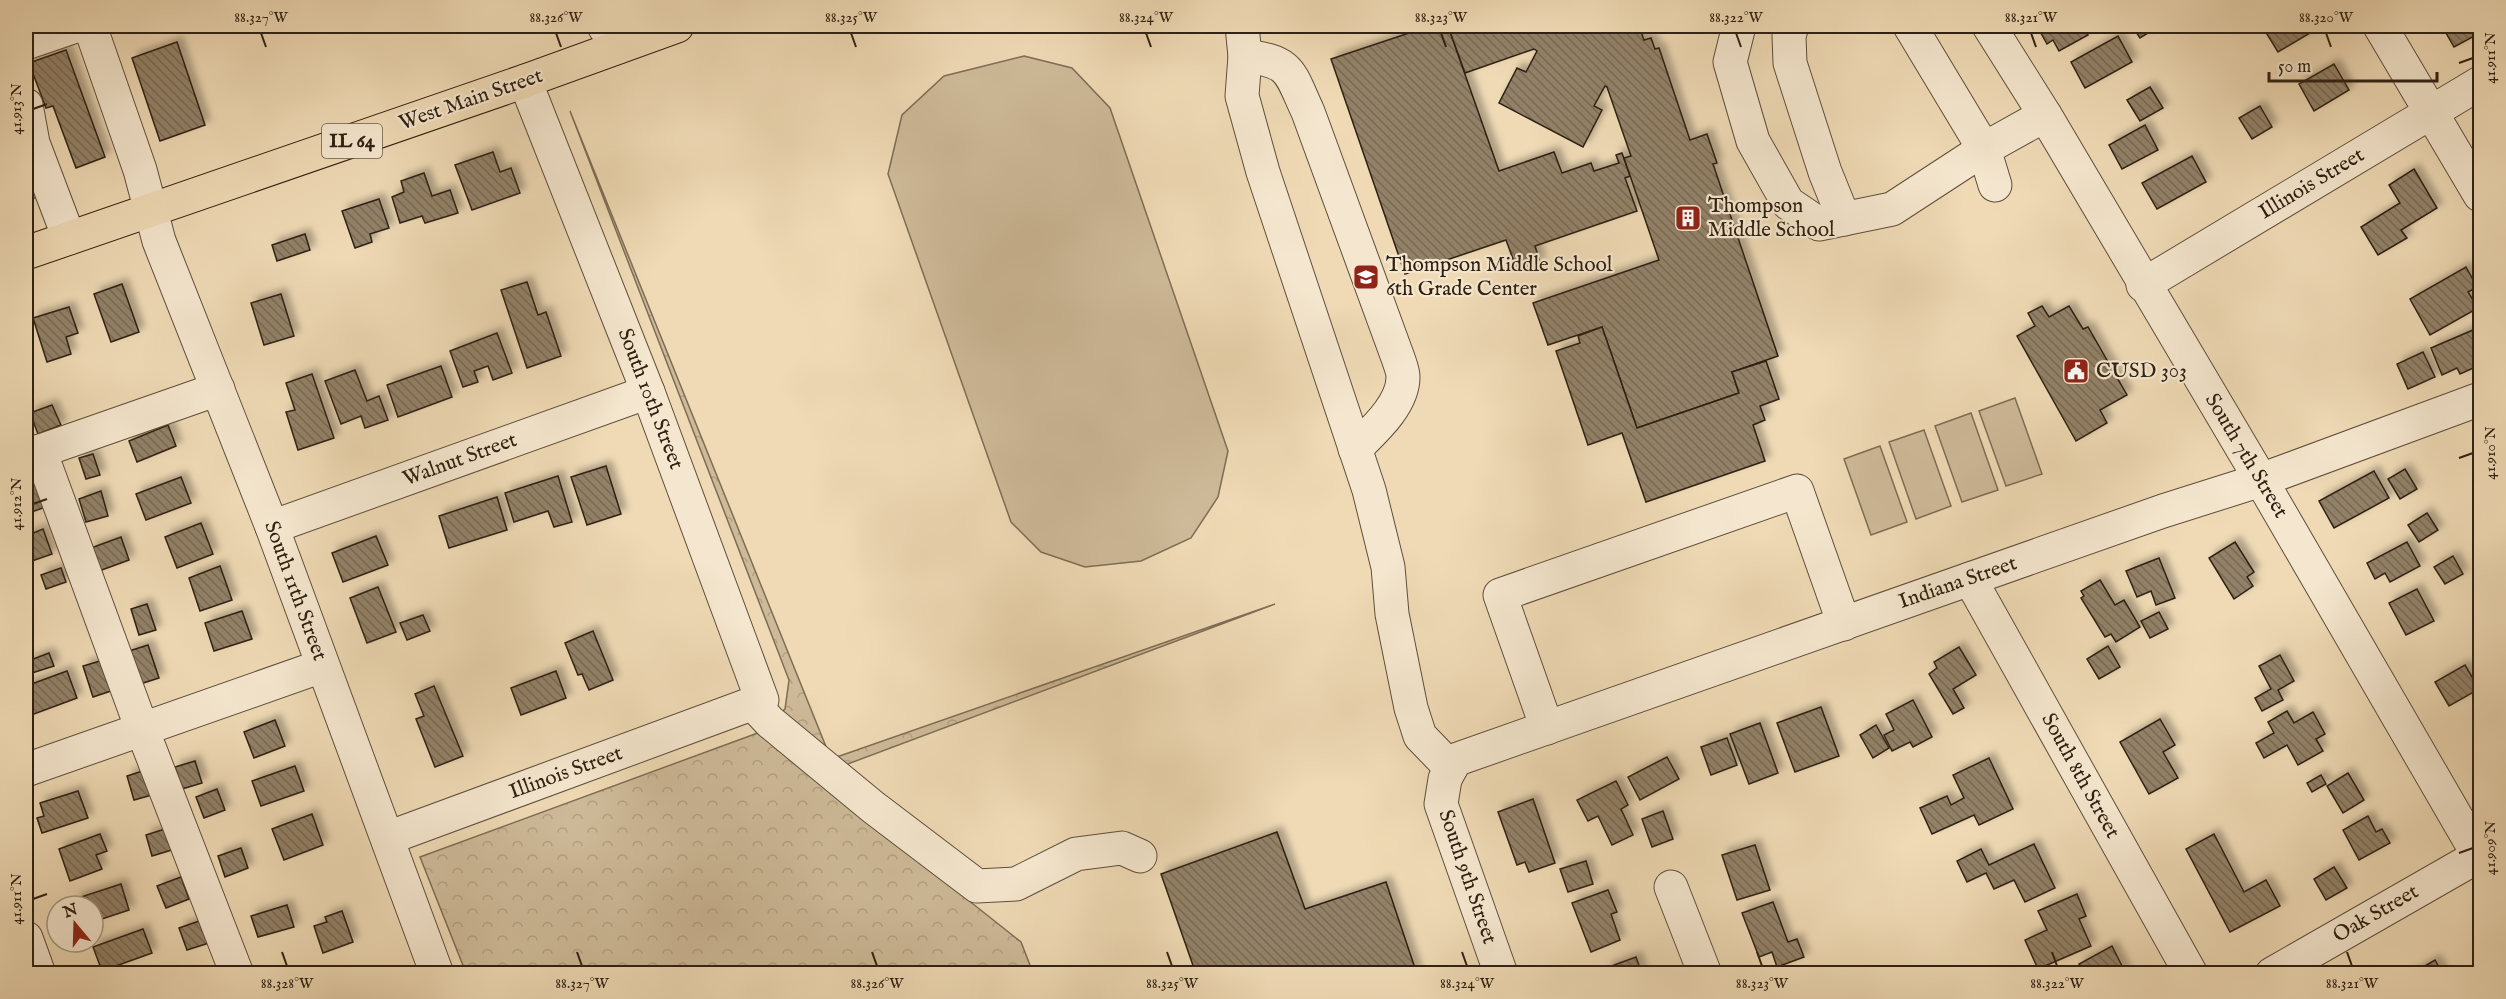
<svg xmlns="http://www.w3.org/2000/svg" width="2506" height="999" viewBox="0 0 2506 999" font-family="'IM FELL English',serif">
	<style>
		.grass { fill: #ceba99; stroke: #7e6d56; stroke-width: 1.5 }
		.park { fill: url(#park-crowns); stroke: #7e6d56; stroke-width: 1.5 }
		.building { fill: url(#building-back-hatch); stroke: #2e2012; stroke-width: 1.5; filter: url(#shadow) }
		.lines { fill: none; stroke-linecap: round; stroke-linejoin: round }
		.minor-casing { stroke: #5e4e3b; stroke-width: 35 }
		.major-casing { stroke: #2e2012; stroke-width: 35 }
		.minor { stroke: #f5e7cf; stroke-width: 33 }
		.major { stroke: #efdab5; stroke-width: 33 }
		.ticks { fill: none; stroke: #2e2012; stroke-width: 2 }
		.labels { text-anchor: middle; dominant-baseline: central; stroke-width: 4.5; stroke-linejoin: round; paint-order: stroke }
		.shield { fill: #f5e7cf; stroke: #6a5c4b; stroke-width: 1.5 }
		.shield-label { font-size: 20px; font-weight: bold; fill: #2e2012 }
		.street-label { font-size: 21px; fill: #2e2012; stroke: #f5e7cf }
		.poi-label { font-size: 21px; fill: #2e2012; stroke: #f5e7cf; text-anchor: start }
		.neatline { fill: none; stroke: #2e2012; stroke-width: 2 }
		.ticks-label { font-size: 15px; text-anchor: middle; fill: #2e2012 }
	</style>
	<defs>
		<pattern id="park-crowns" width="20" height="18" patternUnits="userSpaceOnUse" patternTransform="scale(1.5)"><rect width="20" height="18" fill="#ceba99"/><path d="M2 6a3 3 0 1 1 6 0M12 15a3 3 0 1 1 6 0" fill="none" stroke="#b1a083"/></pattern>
		<pattern id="building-back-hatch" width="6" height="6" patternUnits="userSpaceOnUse" patternTransform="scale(1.5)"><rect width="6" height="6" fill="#928167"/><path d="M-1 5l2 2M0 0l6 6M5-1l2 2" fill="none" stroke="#786953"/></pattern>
		<filter id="shadow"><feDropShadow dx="5.5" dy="-5.5" stdDeviation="3" flood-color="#0004"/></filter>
	</defs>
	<rect width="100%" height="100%" fill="#efdab5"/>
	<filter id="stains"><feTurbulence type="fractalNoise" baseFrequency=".00333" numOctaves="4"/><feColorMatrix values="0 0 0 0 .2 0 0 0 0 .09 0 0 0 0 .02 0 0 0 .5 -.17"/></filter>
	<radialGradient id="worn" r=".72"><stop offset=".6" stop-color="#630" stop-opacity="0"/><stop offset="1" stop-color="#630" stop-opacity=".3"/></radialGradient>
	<g class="grass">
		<path d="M1024,56L1072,68L1110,108L1228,451L1218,497L1191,538L1141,561L1085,567L1041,552L1011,522L888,174L902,115L944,76Z"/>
		<path d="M2015,398L2042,474L2006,486L1979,411Z"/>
		<path d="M1971,413L1998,490L1962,502L1935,426Z"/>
		<path d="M1924,430L1951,506L1916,519L1889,442Z"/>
		<path d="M1880,446L1907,522L1871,535L1844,459Z"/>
	</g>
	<path class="park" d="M570,111L831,759L1275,604L813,777L1021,942L1033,973H466L420,857L755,734L785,709L789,680Z"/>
	<g class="building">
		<path d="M1430,26H1448L1499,171L1554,152L1562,173L1591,163L1594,171L1619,163L1616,155L1622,153L1630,176L1625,178L1637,211L1535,246L1540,262L1517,270L1506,240L1405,274L1331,59Z"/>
		<path d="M1448,26H1639L1644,40L1651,38L1655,49L1659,48L1690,140L1707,134L1717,163L1713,164L1778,356L1732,372L1739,393L1637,428L1602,327L1548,345L1533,303L1659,260L1624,158L1631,156L1607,87L1605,86L1594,106L1602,110L1583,147L1499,103L1517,68L1526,72L1537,51L1534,49L1465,73Z"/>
		<path d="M2037,26H2083L2088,35L2059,51L2053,40L2047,44Z"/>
		<path d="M2132,26H2159L2140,38Z"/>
		<path d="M2262,26H2319L2320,27L2278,52Z"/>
		<path d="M2442,26H2476L2480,33L2454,47Z"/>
		<path d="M2118,36L2132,62L2085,88L2071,62Z"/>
		<path d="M177,42L205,125L160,141L132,58Z"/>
		<path d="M66,50L105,157L76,168L53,106L46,108L29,63Z"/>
		<path d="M2334,64L2349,90L2314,111L2299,84Z"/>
		<path d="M2150,87L2163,108L2140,121L2127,100Z"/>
		<path d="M2260,106L2272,127L2252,139L2239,118Z"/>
		<path d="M2145,125L2158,150L2122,169L2109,145Z"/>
		<path d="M493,152L500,172L511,168L520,193L472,210L455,165Z"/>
		<path d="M2192,156L2206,182L2157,209L2142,183Z"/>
		<path d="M2414,169L2437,208L2401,230L2407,238L2378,255L2361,227L2400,203L2389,185Z"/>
		<path d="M424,173L432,196L450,190L458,213L425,223L422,216L400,223L392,197L404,192L401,181Z"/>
		<path d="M26,175L34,198L26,201Z"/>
		<path d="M379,199L389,228L370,234L372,242L355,248L342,211Z"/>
		<path d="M305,234L310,250L277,261L272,245Z"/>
		<path d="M2466,267L2477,287L2468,292L2478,308L2430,335L2410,299Z"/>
		<path d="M527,282L538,315L546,312L561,356L527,368L501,290Z"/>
		<path d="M122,284L139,332L111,342L94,294Z"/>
		<path d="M281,294L294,336L264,345L251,303Z"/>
		<path d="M2042,306L2049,317L2069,306L2083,329L2088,327L2127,395L2100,410L2107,423L2076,441L2017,336L2035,326L2028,313Z"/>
		<path d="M69,307L78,333L66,337L71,354L47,362L33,318Z"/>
		<path d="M1602,327L1637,428L1739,393L1732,372L1766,361L1779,399L1760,406L1765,420L1753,425L1765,461L1646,502L1622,433L1588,445L1556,351L1580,343L1578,336Z"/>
		<path d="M2480,327V365L2460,374L2457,368L2442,375L2431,348Z"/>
		<path d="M497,333L512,373L493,380L488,366L474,371L478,382L463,387L450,351Z"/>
		<path d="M2423,352L2435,377L2408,389L2397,364Z"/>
		<path d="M441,366L452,397L398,417L387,385Z"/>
		<path d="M355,370L367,401L379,396L388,420L365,428L361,416L341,424L325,381Z"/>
		<path d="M312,374L334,438L298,450L286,412L295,410L286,383Z"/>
		<path d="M52,405L61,425L38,434L30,413Z"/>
		<path d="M168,425L176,446L137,462L129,441Z"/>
		<path d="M93,454L100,475L86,479L79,458Z"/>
		<path d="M606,466L621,514L587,525L571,477Z"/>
		<path d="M2405,469L2417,489L2400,499L2388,479Z"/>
		<path d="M42,470L54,504L26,514V490L29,488L26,475Z"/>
		<path d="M2374,471L2389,498L2334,528L2319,501Z"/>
		<path d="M558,476L572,522L554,527L548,511L514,522L505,493Z"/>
		<path d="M181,477L191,503L146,520L136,494Z"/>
		<path d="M101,491L108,516L86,522L79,499Z"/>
		<path d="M497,497L507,530L449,548L439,516Z"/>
		<path d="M2427,513L2438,530L2419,542L2408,525Z"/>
		<path d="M201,523L213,554L177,568L165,537Z"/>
		<path d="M43,529L52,554L29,562L26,554V536Z"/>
		<path d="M376,536L388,565L343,582L332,553Z"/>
		<path d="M121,537L129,560L99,571L91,548Z"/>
		<path d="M2235,542L2254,572L2247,577L2253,586L2234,599L2209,558Z"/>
		<path d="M2407,542L2420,566L2390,582L2385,573L2375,579L2367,563Z"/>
		<path d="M2453,556L2463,574L2445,584L2434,567Z"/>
		<path d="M2159,558L2175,598L2156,605L2151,591L2137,597L2126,571Z"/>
		<path d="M220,566L232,600L200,611L189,578Z"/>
		<path d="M61,568L66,582L46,589L41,575Z"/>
		<path d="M2100,580L2115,605L2124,600L2140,627L2116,642L2111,634L2105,637L2081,598L2084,596L2081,591Z"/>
		<path d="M378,587L396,632L367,643L350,598Z"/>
		<path d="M2417,589L2434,621L2406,635L2389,603Z"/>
		<path d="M147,604L156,630L139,635L131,609Z"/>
		<path d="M242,611L252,639L214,651L205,623Z"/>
		<path d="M2159,612L2168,629L2150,638L2141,621Z"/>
		<path d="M423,615L430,631L407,640L400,623Z"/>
		<path d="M593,631L613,680L589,690L582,674L578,675L565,643Z"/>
		<path d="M148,645L159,678L137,685L126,652Z"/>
		<path d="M2108,646L2120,667L2099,679L2087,659Z"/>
		<path d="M1959,647L1976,675L1953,689L1964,708L1953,714L1929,674L1937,668L1934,662Z"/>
		<path d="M49,653L54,666L32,673L28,661Z"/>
		<path d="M2280,655L2294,681L2278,690L2283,700L2262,711L2255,698L2271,689L2259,666Z"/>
		<path d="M107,659L117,689L93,697L83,666Z"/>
		<path d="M2465,665L2479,689L2449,706L2435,682Z"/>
		<path d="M67,671L77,698L26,717V686Z"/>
		<path d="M556,671L566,698L521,715L511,688Z"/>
		<path d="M434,686L463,756L435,767L416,719L424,716L415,694Z"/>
		<path d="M1913,700L1932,737L1913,747L1910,742L1892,751L1884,735L1894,730L1886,714Z"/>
		<path d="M1821,707L1839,756L1795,772L1777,723Z"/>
		<path d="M2287,711L2294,723L2313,712L2325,734L2316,739L2323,751L2298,765L2287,745L2264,758L2256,743L2274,733L2268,722Z"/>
		<path d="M2160,719L2175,745L2163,752L2178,778L2149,794L2120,742Z"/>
		<path d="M275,720L285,746L254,758L244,732Z"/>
		<path d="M1760,723L1778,773L1749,784L1730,734Z"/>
		<path d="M1876,725L1889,748L1873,758L1860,735Z"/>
		<path d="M1727,738L1737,765L1711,775L1701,747Z"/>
		<path d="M1667,757L1679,779L1640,800L1628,777Z"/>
		<path d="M1989,758L2013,809L1979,825L1974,815L1932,834L1920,808L1947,796L1951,805L1964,798L1953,775Z"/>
		<path d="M195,761L202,783L182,789L175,767Z"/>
		<path d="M295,766L304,791L261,806L252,781Z"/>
		<path d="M152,768L159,793L134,800L127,776Z"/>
		<path d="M2348,773L2364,800L2343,813L2327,786Z"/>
		<path d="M2321,775L2326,784L2312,792L2307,783Z"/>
		<path d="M1616,781L1628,805L1621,809L1633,835L1612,845L1598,816L1588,821L1577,800Z"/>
		<path d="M217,789L225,810L204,818L196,797Z"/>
		<path d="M78,791L88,818L42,833L37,818L44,816L40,803Z"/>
		<path d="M1533,799L1555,863L1529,872L1525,862L1517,865L1498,812Z"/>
		<path d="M1663,811L1673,839L1652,847L1642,819Z"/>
		<path d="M312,814L323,845L284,860L272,829Z"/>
		<path d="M2368,816L2376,832L2382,829L2390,843L2359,860L2343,830Z"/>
		<path d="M168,828L175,849L152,856L146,835Z"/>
		<path d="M1277,832L1305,909L1386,882L1417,974H1196L1161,874Z"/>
		<path d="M100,834L107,851L96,855L102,869L70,881L59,849Z"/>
		<path d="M2214,834L2244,892L2266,880L2280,906L2230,932L2186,849Z"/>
		<path d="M2034,844L2055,888L2025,902L2014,880L1994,889L1986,873L1967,882L1957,861L1981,849L1989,865Z"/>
		<path d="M1755,845L1770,890L1737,900L1722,855Z"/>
		<path d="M241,848L248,868L225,877L218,856Z"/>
		<path d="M1586,861L1593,884L1568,892L1560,869Z"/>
		<path d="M2334,867L2347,888L2326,900L2314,879Z"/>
		<path d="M181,877L189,899L166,908L157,886Z"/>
		<path d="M121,884L129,910L93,922V906H77L75,899Z"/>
		<path d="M1608,890L1617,912L1611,914L1620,940L1591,952L1572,903Z"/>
		<path d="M2077,894L2086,916L2079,919L2091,946L2038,969L2025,940L2047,930L2038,911Z"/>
		<path d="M1773,902L1788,942L1797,939L1804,957L1777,967L1772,952L1759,957L1742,913Z"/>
		<path d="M287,905L294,927L258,937L251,916Z"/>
		<path d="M342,911L353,942L323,953L314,926L327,922L325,917Z"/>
		<path d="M205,919L212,942L187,950L179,928Z"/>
		<path d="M143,929L152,953L102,971L93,947Z"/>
		<path d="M2112,946L2126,974H2084L2079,964Z"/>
		<path d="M1636,957L1642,974H1608L1606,968Z"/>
		<path d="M2435,960L2443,974H2411Z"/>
	</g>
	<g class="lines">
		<defs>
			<g id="minor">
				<path d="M90,26L140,170L159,241L272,527L437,974"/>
				<path d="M604,26L618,47"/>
				<path d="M1242,26L1245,56L1242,96L1263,172L1369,490L1388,567L1392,614L1411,708L1420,736L1451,768"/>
				<path d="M1739,26L1730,62L1753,141L1788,203L1819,224L1892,209L1984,149L2045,115"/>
				<path d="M1792,26L1789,36L1790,63L1825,172L1844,219"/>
				<path d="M1910,26L1984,149L1995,185"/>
				<path d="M1989,26L2045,115L2261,480L2480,858"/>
				<path d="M2380,26L2480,195"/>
				<path d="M26,43L76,26"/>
				<path d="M1245,56C1292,62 1289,71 1308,112L1398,358C1400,364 1403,371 1403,377C1403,405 1373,431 1355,449"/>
				<path d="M26,105L33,143L69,238"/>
				<path d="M2143,285L2480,83"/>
				<path d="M40,451L142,729L237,974"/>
				<path d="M26,456L218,389"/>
				<path d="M272,527L648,392"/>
				<path d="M1970,579L2191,974"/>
				<path d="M753,704L770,722L873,807L977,886L1016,884L1076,854L1122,848L1140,856"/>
				<path d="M1547,728L1500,595L1797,491L1844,624"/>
				<path d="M26,770L322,666"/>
				<path d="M388,838L762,700L648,392L525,81"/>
				<path d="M1671,887L1705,974"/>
				<path d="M26,938L39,974"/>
				<path d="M1501,974L1441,804L1445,779L1455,760L2163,511L2261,480L2480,399"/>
				<path d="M2272,974L2480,855"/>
			</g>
			<path id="major" d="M26,253L525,81L677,26"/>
		</defs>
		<use href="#minor" class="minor-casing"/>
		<use href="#major" class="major-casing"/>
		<use href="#minor" class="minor"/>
		<use href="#major" class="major"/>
	</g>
	<path class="ticks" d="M261,33L266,47M556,33L561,47M851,33L856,47M1146,33L1151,47M1441,33L1446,47M1736,33L1741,47M2031,33L2036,47M2326,33L2331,47M2459,63L2473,58M33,109L47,104M2459,458L2473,453M33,504L47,499M2459,853L2473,848M33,899L47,894M282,952L287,966M577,952L582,966M872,952L877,966M1167,952L1172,966M1462,952L1467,966M1757,952L1762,966M2052,952L2057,966M2347,952L2352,966"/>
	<defs>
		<symbol id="building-square" viewBox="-11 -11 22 22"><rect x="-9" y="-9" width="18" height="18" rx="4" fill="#8f2418" stroke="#f5e7cf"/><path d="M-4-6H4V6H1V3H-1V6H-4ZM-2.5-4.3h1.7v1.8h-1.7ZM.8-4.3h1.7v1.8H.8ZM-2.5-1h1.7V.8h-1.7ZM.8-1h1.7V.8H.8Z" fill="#fff"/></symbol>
		<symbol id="school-square" viewBox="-11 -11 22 22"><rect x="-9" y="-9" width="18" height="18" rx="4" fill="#8f2418" stroke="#f5e7cf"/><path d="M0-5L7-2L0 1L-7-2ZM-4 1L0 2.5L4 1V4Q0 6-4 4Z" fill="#fff"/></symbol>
		<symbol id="civic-square" viewBox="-11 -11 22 22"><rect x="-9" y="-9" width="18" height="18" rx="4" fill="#8f2418" stroke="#f5e7cf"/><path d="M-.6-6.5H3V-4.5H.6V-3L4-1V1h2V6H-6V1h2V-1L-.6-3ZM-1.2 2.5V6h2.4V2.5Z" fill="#fff"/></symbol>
	</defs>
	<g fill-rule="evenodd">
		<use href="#building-square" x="1673" y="203" width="30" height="30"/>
		<use href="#school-square" x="1351" y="262" width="30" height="30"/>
		<use href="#civic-square" x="2061" y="356" width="30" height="30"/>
	</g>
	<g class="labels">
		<rect class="shield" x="322" y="124" width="60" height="34" rx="4.5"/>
		<g class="shield-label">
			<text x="352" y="141">IL 64</text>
		</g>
		<g class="street-label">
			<text transform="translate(471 100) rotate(-19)">West Main Street</text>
			<text transform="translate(2312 184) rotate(-31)">Illinois Street</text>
			<text transform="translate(650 399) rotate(69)">South 10th Street</text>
			<text transform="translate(2246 456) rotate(59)">South 7th Street</text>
			<text transform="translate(460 460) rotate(-20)">Walnut Street</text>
			<text transform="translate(1958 583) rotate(-19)">Indiana Street</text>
			<text transform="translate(295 591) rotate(70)">South 11th Street</text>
			<text transform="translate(566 773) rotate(-20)">Illinois Street</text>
			<text transform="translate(2080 776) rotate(61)">South 8th Street</text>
			<text transform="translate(1467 877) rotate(71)">South 9th Street</text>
			<text transform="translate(2376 914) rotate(-30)">Oak Street</text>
		</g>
		<g class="poi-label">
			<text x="1708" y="206">Thompson<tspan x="1708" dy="24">Middle School</tspan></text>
			<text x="1386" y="265">Thompson Middle School<tspan x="1386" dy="24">6th Grade Center</tspan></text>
			<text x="2096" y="371">CUSD 303</text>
		</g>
	</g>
	<rect width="2506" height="999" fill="none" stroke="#efdab5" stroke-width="66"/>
	<g transform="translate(75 924) rotate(341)"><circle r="28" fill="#f5e7cf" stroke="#a59783" stroke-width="1.5"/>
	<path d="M0-4.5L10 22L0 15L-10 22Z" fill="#8f2418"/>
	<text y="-9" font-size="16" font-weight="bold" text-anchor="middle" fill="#2e2012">N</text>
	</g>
	<path d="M2269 72v9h168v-9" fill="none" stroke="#2e2012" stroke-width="3"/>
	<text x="2278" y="72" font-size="18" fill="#2e2012" stroke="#f5e7cf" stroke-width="4.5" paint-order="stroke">50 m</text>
	<rect x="33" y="33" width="2440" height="933" class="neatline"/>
	<g class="ticks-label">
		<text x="261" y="22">88.327°W</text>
		<text x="556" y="22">88.326°W</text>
		<text x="851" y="22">88.325°W</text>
		<text x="1146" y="22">88.324°W</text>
		<text x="1441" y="22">88.323°W</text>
		<text x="1736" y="22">88.322°W</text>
		<text x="2031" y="22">88.321°W</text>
		<text x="2326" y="22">88.320°W</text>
		<text transform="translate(2490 58) rotate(-90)" y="5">41.911°N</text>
		<text transform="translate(16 109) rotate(-90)" y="5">41.913°N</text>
		<text transform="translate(2490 453) rotate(-90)" y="5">41.910°N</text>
		<text transform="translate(16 504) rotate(-90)" y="5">41.912°N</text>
		<text transform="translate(2490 848) rotate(-90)" y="5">41.909°N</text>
		<text transform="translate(16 899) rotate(-90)" y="5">41.911°N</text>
		<text x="287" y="988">88.328°W</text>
		<text x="582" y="988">88.327°W</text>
		<text x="877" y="988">88.326°W</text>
		<text x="1172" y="988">88.325°W</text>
		<text x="1467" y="988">88.324°W</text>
		<text x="1762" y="988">88.323°W</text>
		<text x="2057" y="988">88.322°W</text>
		<text x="2352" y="988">88.321°W</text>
	</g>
	<rect width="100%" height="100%" filter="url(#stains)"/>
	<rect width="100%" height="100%" fill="url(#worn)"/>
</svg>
